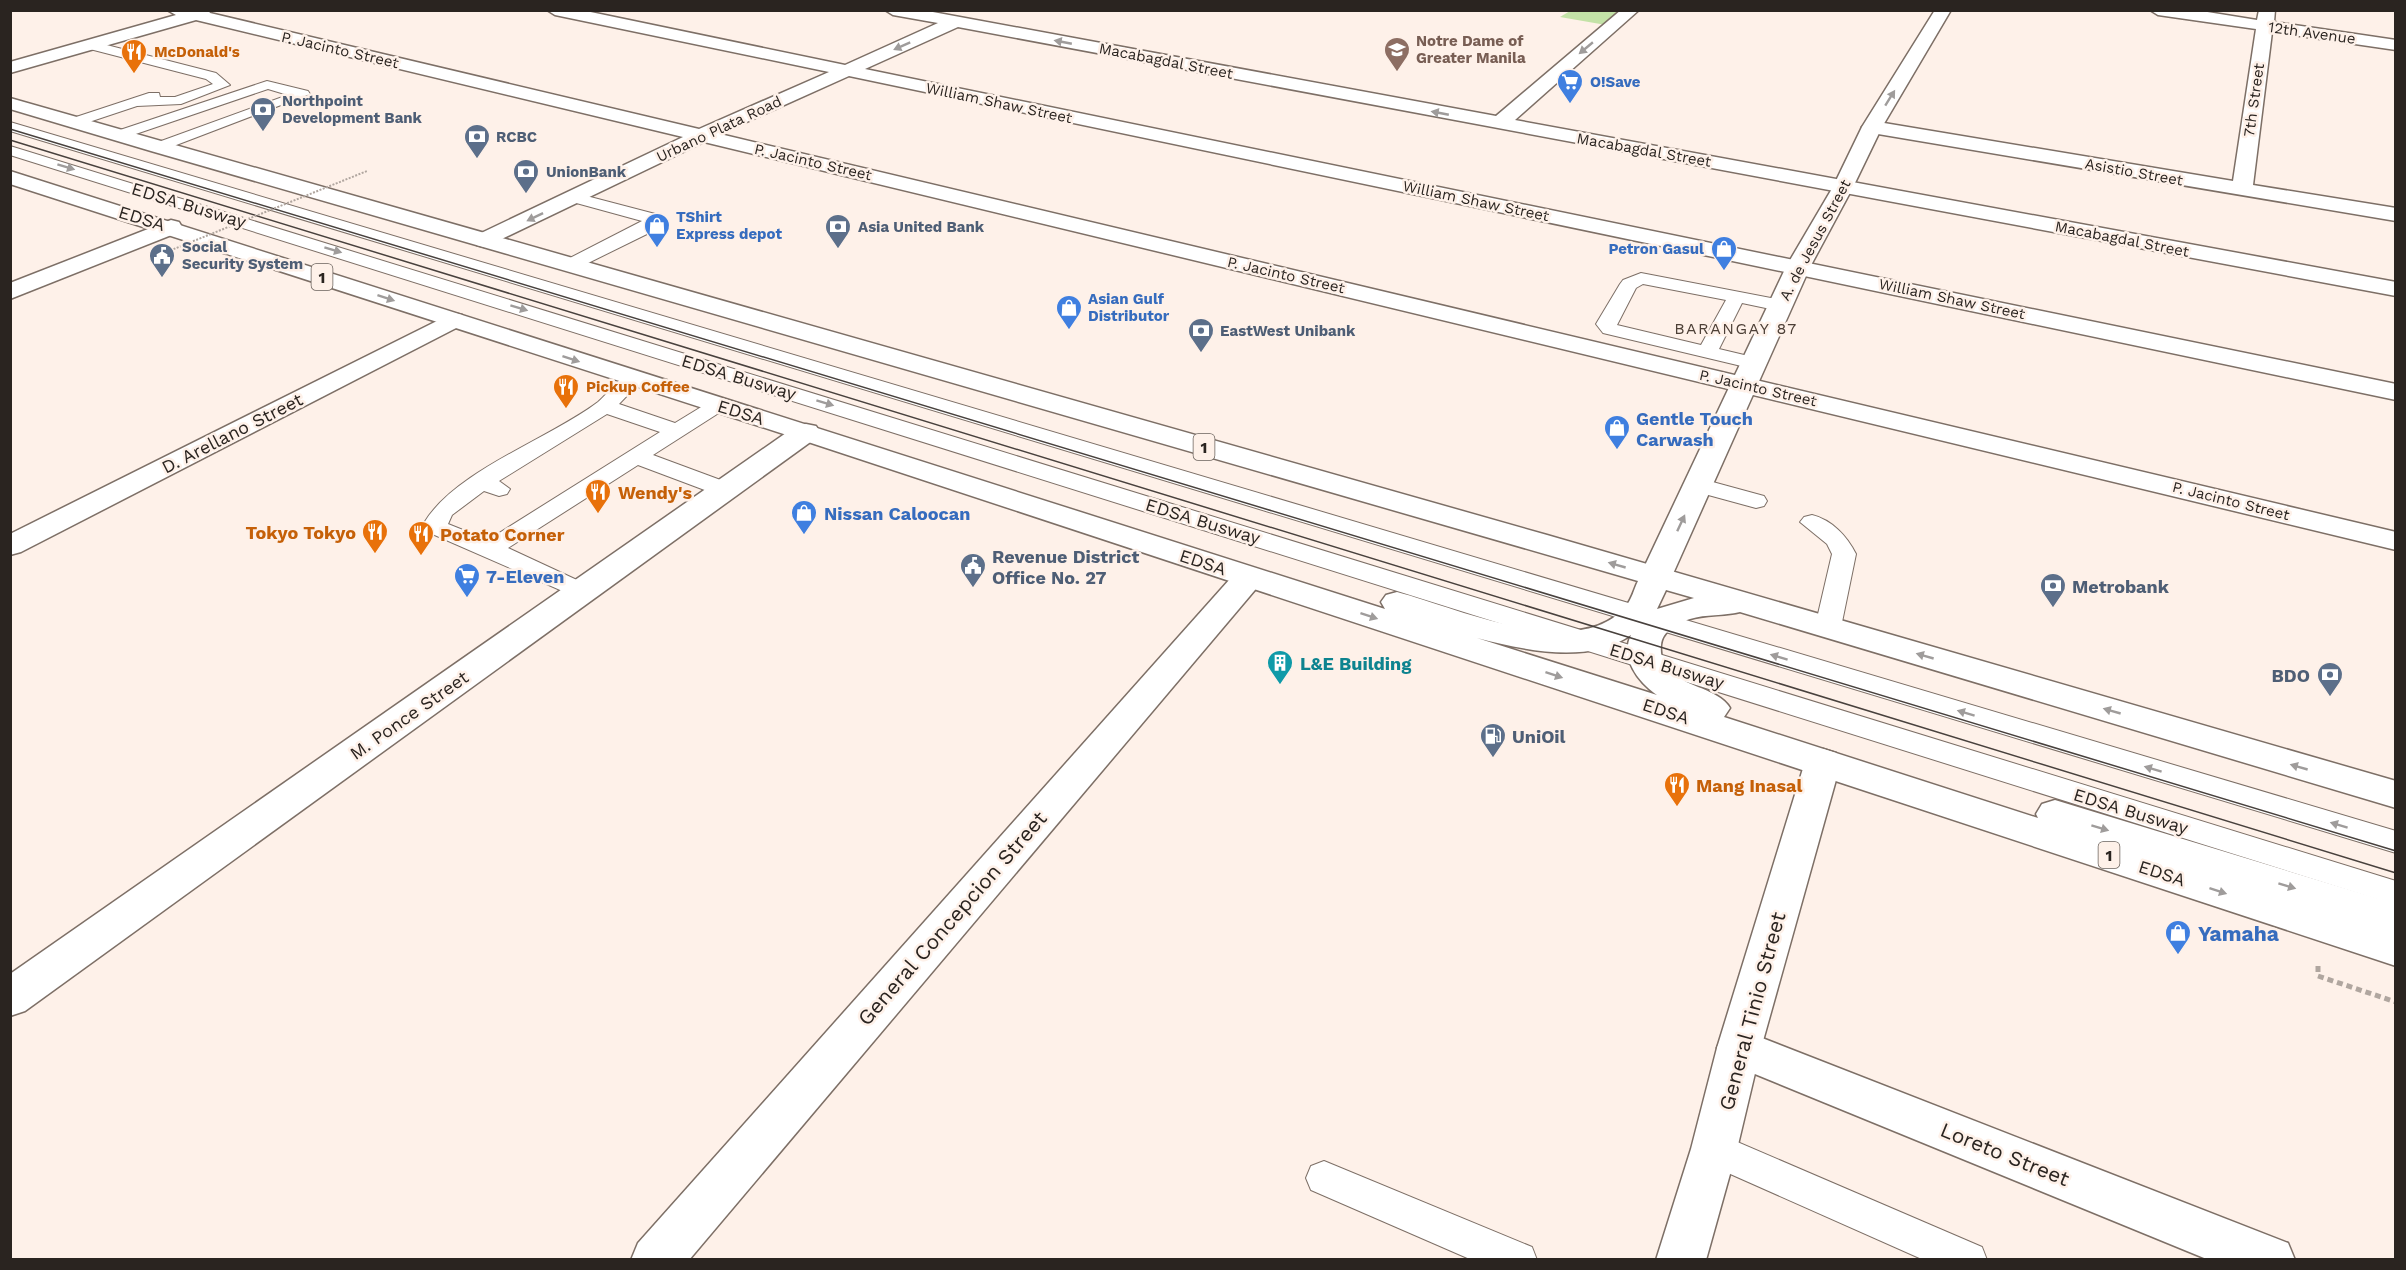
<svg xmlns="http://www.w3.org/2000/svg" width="2406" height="1270" viewBox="0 0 2406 1270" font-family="'Work Sans',sans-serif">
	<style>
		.green { fill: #c3e2a7 }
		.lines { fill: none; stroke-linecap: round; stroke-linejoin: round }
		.service-casing { stroke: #7d6f66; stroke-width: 2 }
		.minor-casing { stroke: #7d6f66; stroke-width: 3 }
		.tertiary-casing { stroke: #7d6f66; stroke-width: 3 }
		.secondary-casing { stroke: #7d6f66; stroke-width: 3 }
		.trunk-casing { stroke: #7d6f66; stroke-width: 3 }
		.path { stroke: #b0a69f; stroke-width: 5; stroke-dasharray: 6 4; stroke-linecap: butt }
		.service { fill: #fff; fill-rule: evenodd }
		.minor { fill: #fff; fill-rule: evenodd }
		.tertiary { fill: #fff; fill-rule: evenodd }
		.secondary { fill: #fff; fill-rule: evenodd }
		.trunk { fill: #fff; fill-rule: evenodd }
		.tram { stroke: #48413d; stroke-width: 1.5 }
		.path-bridge { stroke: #b0a69f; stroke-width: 2; stroke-dasharray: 2 1.5; stroke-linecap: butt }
		.oneway { fill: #9f9c9b }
		.labels { text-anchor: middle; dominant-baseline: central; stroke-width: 5; stroke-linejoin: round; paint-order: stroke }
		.far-street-label { font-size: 15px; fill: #2a2420; stroke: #fef1e9 }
		.far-education-label { font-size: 15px; font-weight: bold; fill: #785e54; stroke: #fef1e9; text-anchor: start }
		.far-food-label { font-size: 15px; font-weight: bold; fill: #c56008; stroke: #fef1e9; text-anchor: start }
		.far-shop-label { font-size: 15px; font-weight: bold; fill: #366cbe; stroke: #fef1e9; text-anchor: start }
		.far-service-label { font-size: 15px; font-weight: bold; fill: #4e5e75; stroke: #fef1e9; text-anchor: start }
		.shield { fill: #fef1e9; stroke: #6a625c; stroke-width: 1.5 }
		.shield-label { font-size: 16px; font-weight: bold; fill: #2a2420 }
		.far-neighbourhood-label { font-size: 16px; letter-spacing: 1.5px; fill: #4d4037; stroke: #fef1e9 }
		.street-label { font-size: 18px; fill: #2a2420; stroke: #fef1e9 }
		.shop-label { font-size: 18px; font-weight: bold; fill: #366cbe; stroke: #fef1e9; text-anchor: start }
		.food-label { font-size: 18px; font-weight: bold; fill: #c56008; stroke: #fef1e9; text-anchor: start }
		.service-label { font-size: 18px; font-weight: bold; fill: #4e5e75; stroke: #fef1e9; text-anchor: start }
		.culture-label { font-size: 18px; font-weight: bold; fill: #0d838f; stroke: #fef1e9; text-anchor: start }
		.near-street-label { font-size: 21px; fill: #2a2420; stroke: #fef1e9 }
		.near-shop-label { font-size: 21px; font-weight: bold; fill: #366cbe; stroke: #fef1e9; text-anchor: start }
	</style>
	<rect width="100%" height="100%" fill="#fef1e9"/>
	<path class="green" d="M1570,11H1622L1606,25L1560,17Z"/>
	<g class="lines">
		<defs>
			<g id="service">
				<path d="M91,41L216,73L230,85L181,104L137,106L80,125H70L68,122L70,119L149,93H159L160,97H175L213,84L206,79L86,48L84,45Z"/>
				<path d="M267,81L308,91L310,94L158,152L153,150L150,147L153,144L288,95L268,89L124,138L119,140L111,135L114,132Z"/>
				<path d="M10,122L2396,831V853L10,131Z"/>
				<path d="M10,146L2396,881V905L10,155Z"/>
				<path d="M575,193L659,215L661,219L651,232L578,268H566L563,264L566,260L642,221L569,201L567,198L569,195Z"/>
				<path d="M1641,273L1787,301L1789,305L1787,309L1780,311L1742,303L1719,349L1761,359L1764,363L1761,367L1754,369L1603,333L1596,324L1620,284L1623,280ZM1643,284L1726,300L1701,345L1617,325L1636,288Z"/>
				<path d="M633,373L640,375L643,379L619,404L675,423L711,401H725L728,405L725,409L653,455L734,485L737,490L734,495H718L638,465L508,548L592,587L595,592L592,597L583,600L430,533L424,523C455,471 549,439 598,402C609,393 618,377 633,373ZM607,414L660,432L488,540L448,524L452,515L484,491L499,496L507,494L510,489L499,481Z"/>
				<path d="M1698,478L1764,496L1767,501L1764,506L1756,508L1690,490L1687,485L1690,480Z"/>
				<path d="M1812,515C1832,520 1847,536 1856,554L1841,627L1837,633L1828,635L1819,633L1815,627L1832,554L1827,544L1800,522L1804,517Z"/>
				<path d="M1714,1132L1982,1247L1987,1260H1924L1701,1161L1696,1149L1701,1137Z"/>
				<path d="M1324,1161L1532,1247L1537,1260H1472L1311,1190L1306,1178L1311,1166Z"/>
			</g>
			<g id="minor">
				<path d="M167,10H208L210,13L699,129L829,72L555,15L547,10H581L845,65L938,23L893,15L885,10H922L1496,116L1621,10H1639L1515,120L2396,282V296L958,27L865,69L2396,384V400L849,76L720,134L2396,532V550L704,142L485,247L477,245L474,240L477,235L683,137L196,20L10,73V62L176,15Z"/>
				<path d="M2150,10H2195L2257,20L2259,10H2275L2274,22L2396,40V50L2272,32L2253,185L2396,208V221L1872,133L1862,127L1872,121L2233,181L2256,29L2158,15Z"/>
				<path d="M453,313L462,315L465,320L462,325L21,552L10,555V534Z"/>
				<path d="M806,424L816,426L820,432L816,438L25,1011L10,1016V974L796,426Z"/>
				<path d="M1249,567L1260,570L1265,577L1260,584L689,1260H631L638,1243L1238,570Z"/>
				<path d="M1739,1029L2288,1243L2295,1260H2209L1723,1061L1717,1048L1723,1035Z"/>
			</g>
			<g id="tertiary">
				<path d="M171,220L179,222L182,227L179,232L10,299V283Z"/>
				<path d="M1823,749L1836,753L1841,762L1761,1048L1737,1149L1706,1260H1656L1691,1149L1717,1048L1805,762L1810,753Z"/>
			</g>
			<path id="secondary" d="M1935,10H1951L1882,127L1853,187L1810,267L1672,576L1667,583L1656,586L1645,583L1640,576L1786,267L1833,187L1862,127Z"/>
			<path id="trunk" d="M10,98L1547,535L2396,781V808L1740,612C1724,616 1706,614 1690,619C1678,623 1662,631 1661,645C1657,688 1715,682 1730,708L1724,717L2038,818L2036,814L2042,804L2055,800L2396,904V966L796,438L10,184V171L1385,609L1381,602L1386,595L1397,592C1455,607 1578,664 1626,606C1632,599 1634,589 1638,581L151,151L10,109ZM1666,590L1694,598L1657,609ZM1631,635C1620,658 1638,682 1657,695L1477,638C1524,650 1588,665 1631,635Z"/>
		</defs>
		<use href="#service" class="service-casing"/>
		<use href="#minor" class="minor-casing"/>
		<use href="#tertiary" class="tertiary-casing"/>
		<use href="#secondary" class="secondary-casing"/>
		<use href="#trunk" class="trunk-casing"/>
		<path class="path" d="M2318,966V976L2396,1002"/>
		<use href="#service" class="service"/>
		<use href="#minor" class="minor"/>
		<use href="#tertiary" class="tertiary"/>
		<use href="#secondary" class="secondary"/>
		<use href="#trunk" class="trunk"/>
		<g class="tram">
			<path d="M10,129L2396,851"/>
			<path d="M10,140L2396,873"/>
		</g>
		<path class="path-bridge" d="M154,257L367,171"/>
	</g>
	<defs><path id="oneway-solid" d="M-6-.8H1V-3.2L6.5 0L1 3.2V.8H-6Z" transform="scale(1.5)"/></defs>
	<g class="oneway">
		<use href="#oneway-solid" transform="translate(1063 42) rotate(-169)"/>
		<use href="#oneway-solid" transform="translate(902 46) rotate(156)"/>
		<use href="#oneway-solid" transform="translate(1586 48) rotate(140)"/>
		<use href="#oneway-solid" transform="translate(1890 98) rotate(-58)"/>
		<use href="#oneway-solid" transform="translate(1440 113) rotate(-169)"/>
		<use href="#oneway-solid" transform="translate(66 167) rotate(17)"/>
		<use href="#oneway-solid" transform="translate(535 217) rotate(154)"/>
		<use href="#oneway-solid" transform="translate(333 250) rotate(17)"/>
		<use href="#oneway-solid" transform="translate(386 298) rotate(18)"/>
		<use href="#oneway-solid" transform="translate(519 308) rotate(17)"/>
		<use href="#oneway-solid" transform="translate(571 359) rotate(18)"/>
		<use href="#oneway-solid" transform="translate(825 403) rotate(17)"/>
		<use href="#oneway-solid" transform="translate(1681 523) rotate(-65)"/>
		<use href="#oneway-solid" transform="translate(1617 565) rotate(-164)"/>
		<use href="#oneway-solid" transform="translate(1369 616) rotate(18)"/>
		<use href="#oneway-solid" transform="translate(1925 656) rotate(-164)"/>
		<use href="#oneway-solid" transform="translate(1779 657) rotate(-163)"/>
		<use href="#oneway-solid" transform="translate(1554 675) rotate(18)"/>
		<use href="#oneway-solid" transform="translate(2112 711) rotate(-164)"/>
		<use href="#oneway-solid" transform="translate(1966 713) rotate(-163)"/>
		<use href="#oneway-solid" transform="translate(2299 767) rotate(-164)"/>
		<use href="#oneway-solid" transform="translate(2153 769) rotate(-163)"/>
		<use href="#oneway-solid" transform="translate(2339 825) rotate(-163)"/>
		<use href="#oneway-solid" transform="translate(2100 828) rotate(17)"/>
		<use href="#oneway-solid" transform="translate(2287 886) rotate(17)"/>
		<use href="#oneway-solid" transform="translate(2218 891) rotate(18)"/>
	</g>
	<defs>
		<symbol id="school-pin" viewBox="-11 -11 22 30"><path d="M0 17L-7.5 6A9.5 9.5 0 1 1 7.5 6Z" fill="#8d6e63" stroke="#fef1e9"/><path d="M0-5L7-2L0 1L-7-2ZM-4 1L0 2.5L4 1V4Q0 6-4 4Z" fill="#fff"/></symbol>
		<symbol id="restaurant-pin" viewBox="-11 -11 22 30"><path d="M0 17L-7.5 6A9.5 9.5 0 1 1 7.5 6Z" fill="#e8710a" stroke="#fef1e9"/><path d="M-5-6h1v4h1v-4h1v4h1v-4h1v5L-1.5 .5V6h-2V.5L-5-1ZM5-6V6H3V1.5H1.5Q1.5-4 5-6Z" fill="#fff"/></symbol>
		<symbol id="supermarket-pin" viewBox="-11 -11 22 30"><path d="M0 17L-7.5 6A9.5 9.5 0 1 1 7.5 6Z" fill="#3f7fe0" stroke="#fef1e9"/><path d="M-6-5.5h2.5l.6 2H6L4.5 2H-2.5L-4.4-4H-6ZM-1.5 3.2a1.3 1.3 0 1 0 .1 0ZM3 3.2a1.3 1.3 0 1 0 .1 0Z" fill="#fff"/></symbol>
		<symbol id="bank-pin" viewBox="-11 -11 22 30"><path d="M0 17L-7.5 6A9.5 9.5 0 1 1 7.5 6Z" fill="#5c6f8a" stroke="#fef1e9"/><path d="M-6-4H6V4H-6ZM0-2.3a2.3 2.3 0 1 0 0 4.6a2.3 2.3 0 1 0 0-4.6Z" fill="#fff"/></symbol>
		<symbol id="shop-pin" viewBox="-11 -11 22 30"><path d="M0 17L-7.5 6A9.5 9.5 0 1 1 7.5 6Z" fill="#3f7fe0" stroke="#fef1e9"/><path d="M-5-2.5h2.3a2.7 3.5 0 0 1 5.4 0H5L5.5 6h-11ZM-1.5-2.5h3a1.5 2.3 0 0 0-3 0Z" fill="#fff"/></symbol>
		<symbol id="civic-pin" viewBox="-11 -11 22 30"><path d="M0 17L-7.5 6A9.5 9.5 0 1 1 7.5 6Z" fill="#5c6f8a" stroke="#fef1e9"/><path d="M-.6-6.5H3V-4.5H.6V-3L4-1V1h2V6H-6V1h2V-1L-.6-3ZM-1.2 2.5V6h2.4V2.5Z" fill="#fff"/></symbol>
		<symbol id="building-pin" viewBox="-11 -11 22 30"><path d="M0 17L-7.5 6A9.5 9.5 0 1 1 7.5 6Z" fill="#0f9aa8" stroke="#fef1e9"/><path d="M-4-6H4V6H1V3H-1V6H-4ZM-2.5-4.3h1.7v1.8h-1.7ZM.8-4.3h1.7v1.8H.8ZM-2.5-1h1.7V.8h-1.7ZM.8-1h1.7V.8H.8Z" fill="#fff"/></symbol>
		<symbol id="fuel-pin" viewBox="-11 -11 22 30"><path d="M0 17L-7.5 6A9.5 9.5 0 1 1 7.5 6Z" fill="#5c6f8a" stroke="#fef1e9"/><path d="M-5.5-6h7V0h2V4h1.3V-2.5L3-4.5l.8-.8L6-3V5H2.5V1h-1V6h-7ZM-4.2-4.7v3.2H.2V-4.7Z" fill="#fff"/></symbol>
	</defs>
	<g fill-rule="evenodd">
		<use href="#school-pin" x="1382" y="35" width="30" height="40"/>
		<use href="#restaurant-pin" x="119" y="37" width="30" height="40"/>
		<use href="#supermarket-pin" x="1555" y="67" width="30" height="40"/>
		<use href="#bank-pin" x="248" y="95" width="30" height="40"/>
		<use href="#bank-pin" x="462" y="122" width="30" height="40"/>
		<use href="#bank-pin" x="511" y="157" width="30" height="40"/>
		<use href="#shop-pin" x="642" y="211" width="30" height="40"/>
		<use href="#bank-pin" x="823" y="212" width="30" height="40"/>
		<use href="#shop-pin" x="1709" y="234" width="30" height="40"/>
		<use href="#civic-pin" x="147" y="241" width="30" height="40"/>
		<use href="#shop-pin" x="1054" y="293" width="30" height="40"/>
		<use href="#bank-pin" x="1186" y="316" width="30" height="40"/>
		<use href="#restaurant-pin" x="551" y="372" width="30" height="40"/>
		<use href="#shop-pin" x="1602" y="413" width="30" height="40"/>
		<use href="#restaurant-pin" x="583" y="477" width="30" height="40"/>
		<use href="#shop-pin" x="789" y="498" width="30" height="40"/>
		<use href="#restaurant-pin" x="360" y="517" width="30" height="40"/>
		<use href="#restaurant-pin" x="406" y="519" width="30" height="40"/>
		<use href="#civic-pin" x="958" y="551" width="30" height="40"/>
		<use href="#supermarket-pin" x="452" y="561" width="30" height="40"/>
		<use href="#bank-pin" x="2038" y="571" width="30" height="40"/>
		<use href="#building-pin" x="1265" y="648" width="30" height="40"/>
		<use href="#bank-pin" x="2315" y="660" width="30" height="40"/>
		<use href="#fuel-pin" x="1478" y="721" width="30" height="40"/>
		<use href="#restaurant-pin" x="1662" y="770" width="30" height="40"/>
		<use href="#shop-pin" x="2163" y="918" width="30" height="40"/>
	</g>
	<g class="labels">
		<g class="far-street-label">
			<text transform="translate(2312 33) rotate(8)">12th Avenue</text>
			<text transform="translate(340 50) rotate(13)">P. Jacinto Street</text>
			<text transform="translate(1166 61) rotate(11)">Macabagdal Street</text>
			<text transform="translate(2254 100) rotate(-82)">7th Street</text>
			<text transform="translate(999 103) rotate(12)">William Shaw Street</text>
			<text transform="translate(719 129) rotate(-25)">Urbano Plata Road</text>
			<text transform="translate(1644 150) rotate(10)">Macabagdal Street</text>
			<text transform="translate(813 162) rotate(13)">P. Jacinto Street</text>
			<text transform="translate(2134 172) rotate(10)">Asistio Street</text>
			<text transform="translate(1476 201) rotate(12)">William Shaw Street</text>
			<text transform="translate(2122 239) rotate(11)">Macabagdal Street</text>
			<text transform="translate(1815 240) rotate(-62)">A. de Jesus Street</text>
			<text transform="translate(1286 275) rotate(13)">P. Jacinto Street</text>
			<text transform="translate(1952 299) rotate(12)">William Shaw Street</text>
			<text transform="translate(1758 388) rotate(13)">P. Jacinto Street</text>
			<text transform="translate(2231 501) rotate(14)">P. Jacinto Street</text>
		</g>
		<g class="far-education-label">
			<text x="1416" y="41">Notre Dame of<tspan x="1416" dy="17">Greater Manila</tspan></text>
		</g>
		<g class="far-food-label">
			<text x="154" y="52">McDonald's</text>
			<text x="586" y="387">Pickup Coffee</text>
		</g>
		<g class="far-shop-label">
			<text x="1590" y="82">O!Save</text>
			<text x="676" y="217">TShirt<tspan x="676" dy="17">Express depot</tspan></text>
			<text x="1704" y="249" text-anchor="end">Petron Gasul</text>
			<text x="1088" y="299">Asian Gulf<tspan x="1088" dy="17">Distributor</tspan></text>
		</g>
		<g class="far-service-label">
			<text x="282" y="101">Northpoint<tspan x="282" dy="17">Development Bank</tspan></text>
			<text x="496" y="137">RCBC</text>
			<text x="546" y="172">UnionBank</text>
			<text x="858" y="227">Asia United Bank</text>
			<text x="182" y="247">Social<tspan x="182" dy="17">Security System</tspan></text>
			<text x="1220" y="331">EastWest Unibank</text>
		</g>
		<g class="shield">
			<rect x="311.5" y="264" width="21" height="26" rx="4.5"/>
			<rect x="1193.5" y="434" width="21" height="26" rx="4.5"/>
			<rect x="2098.5" y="842" width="21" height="26" rx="4.5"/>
		</g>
		<g class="shield-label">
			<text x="322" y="277">1</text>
			<text x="1204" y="447">1</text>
			<text x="2109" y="855">1</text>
		</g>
		<g class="far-neighbourhood-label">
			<text x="1736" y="328">BARANGAY 87</text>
		</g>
		<g class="street-label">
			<text transform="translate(189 205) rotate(17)">EDSA Busway</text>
			<text transform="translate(142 218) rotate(17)">EDSA</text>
			<text transform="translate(739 377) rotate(17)">EDSA Busway</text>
			<text transform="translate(741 412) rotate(17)">EDSA</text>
			<text transform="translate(232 433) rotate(-27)">D. Arellano Street</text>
			<text transform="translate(1203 521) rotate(17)">EDSA Busway</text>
			<text transform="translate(1203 562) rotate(18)">EDSA</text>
			<text transform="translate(1667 666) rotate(17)">EDSA Busway</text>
			<text transform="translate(1666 711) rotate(18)">EDSA</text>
			<text transform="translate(409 715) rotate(-35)">M. Ponce Street</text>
			<text transform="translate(2131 811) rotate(17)">EDSA Busway</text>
			<text transform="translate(2162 873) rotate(18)">EDSA</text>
		</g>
		<g class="shop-label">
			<text x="1636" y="418">Gentle Touch<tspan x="1636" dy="21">Carwash</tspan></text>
			<text x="824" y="513">Nissan Caloocan</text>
			<text x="486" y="576">7-Eleven</text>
		</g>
		<g class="food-label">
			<text x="618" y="492">Wendy's</text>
			<text x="356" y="532" text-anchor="end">Tokyo Tokyo</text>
			<text x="440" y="534">Potato Corner</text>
			<text x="1696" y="785">Mang Inasal</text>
		</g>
		<g class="service-label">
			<text x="992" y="556">Revenue District<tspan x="992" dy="21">Office No. 27</tspan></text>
			<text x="2072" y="586">Metrobank</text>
			<text x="2310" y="675" text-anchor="end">BDO</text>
			<text x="1512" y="736">UniOil</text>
		</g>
		<g class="culture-label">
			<text x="1300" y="663">L&amp;E Building</text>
		</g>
		<g class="near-street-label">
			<text transform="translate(952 918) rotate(-49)">General Concepcion Street</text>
			<text transform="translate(1752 1011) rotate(-75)">General Tinio Street</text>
			<text transform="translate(2005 1154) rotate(22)">Loreto Street</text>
		</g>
		<g class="near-shop-label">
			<text x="2198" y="933">Yamaha</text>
		</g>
	</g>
	<rect width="2406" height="1270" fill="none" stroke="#2a2420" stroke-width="24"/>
</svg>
